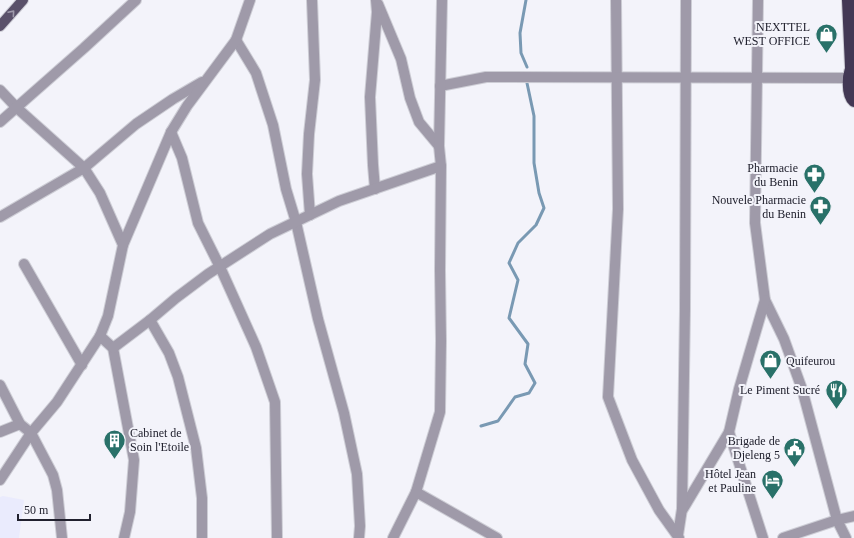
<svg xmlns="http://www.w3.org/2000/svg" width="854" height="538" viewBox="0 0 854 538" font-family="Georgia,serif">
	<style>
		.built { fill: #eaebfd }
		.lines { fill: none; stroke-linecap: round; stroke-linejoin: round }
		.stream { stroke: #7999b3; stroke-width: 3 }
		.minor-casing { stroke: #cdcdd5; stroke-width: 12 }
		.major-casing { stroke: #cdcdd5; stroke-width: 12 }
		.highway-casing { stroke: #cdcdd5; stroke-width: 14 }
		.minor { stroke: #9f9aa9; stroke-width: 10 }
		.major { stroke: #5a516a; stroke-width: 10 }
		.highway { stroke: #433854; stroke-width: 12 }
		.oneway { stroke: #9f9aab }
		.labels { text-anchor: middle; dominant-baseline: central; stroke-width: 4; stroke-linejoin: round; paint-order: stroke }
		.poi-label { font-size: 12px; fill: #21212e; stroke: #f3f3fa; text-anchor: end }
	</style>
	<rect width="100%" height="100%" fill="#f3f3fa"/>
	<path class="built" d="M3,496L24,500L19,538H0V497Z"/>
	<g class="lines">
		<g class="stream">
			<path d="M526,0L520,33L521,53L527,67"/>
			<path d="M481,426L498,421L515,397L529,393L535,383L525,364L528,344L509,318L518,280L509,263L518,243L536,225L544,208L539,193L534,163V116L527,83"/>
		</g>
		<defs>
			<g id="minor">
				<path d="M616,0L618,209L608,397L632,460L659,510L679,538"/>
				<path d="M758,0L755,223L765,300L784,339L802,389L837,520L846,538"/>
				<path d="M378,4L401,59L410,98L419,122L439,146"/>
				<path d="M236,40L256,73L273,125L286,189L296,222L318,319L344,413L357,474L360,526L359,538"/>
				<path d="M440,86L486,77L849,78"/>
				<path d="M0,90L17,108L84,168L100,193L123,245L108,316L100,336L57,402L31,433L0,480"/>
				<path d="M0,122L84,48L136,0"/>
				<path d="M171,132L182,158L198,223L220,267L256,347L275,402L277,538"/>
				<path d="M375,189L373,165L370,97L377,12L376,0"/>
				<path d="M310,215L307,174L309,134L315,80L312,0"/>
				<path d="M0,217L84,168L136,124L173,99L202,82"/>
				<path d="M123,245L171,132L187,106L236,40L250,0"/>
				<path d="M24,264L82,365"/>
				<path d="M150,320L169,353L178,377L196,448L202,498V538"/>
				<path d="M100,336L113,348L134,460L130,512L124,538"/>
				<path d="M113,348L150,320L176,298L208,274L270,234L339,201L441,166"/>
				<path d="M0,385L20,424L31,433L53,475L57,490L62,538"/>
				<path d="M0,432L20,424"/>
				<path d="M729,432L763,538"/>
				<path d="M416,492L497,538"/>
				<path d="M683,509L729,432L739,389L765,300"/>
				<path d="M678,535L682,509L685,309L686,0"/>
				<path d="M393,538L416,492L440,412L441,341L440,270L441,166L439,146L442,0"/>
				<path d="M783,538L837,520L854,516"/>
			</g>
			<path id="major" d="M0,26L23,0"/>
			<g id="highway">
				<path d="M848,0L851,67"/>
				<path d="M854,65C847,71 847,95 854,101"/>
			</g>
		</defs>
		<use href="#minor" class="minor-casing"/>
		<use href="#major" class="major-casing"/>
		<use href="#highway" class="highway-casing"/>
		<use href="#minor" class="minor"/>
		<use href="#major" class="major"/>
		<use href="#highway" class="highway"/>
	</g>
	<defs><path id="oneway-chevron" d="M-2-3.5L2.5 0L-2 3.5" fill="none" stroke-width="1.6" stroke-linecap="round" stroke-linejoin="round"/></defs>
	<use class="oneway" href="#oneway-chevron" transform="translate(12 13) rotate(-49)"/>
	<defs>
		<symbol id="shop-pin" viewBox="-11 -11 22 30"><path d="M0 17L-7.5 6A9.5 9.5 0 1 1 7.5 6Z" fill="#297169" stroke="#f3f3fa"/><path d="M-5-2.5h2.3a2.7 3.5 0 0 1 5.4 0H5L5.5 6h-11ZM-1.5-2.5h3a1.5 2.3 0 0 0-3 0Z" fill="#fff"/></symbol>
		<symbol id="pharmacy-pin" viewBox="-11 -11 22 30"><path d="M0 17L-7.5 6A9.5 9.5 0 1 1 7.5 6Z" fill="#297169" stroke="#f3f3fa"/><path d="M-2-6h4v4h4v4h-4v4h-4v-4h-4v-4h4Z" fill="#fff"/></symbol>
		<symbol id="restaurant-pin" viewBox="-11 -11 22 30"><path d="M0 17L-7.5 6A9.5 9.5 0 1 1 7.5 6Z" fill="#297169" stroke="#f3f3fa"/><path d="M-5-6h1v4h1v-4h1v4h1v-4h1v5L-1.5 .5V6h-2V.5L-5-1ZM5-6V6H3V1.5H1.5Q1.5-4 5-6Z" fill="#fff"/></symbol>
		<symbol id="building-pin" viewBox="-11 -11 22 30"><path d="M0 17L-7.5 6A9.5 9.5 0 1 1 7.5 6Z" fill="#297169" stroke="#f3f3fa"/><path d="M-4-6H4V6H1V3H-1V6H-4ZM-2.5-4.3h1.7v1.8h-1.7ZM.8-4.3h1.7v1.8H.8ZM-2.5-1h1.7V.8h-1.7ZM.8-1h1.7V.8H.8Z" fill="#fff"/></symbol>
		<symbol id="civic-pin" viewBox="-11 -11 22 30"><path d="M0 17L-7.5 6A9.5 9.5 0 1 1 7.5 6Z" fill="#297169" stroke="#f3f3fa"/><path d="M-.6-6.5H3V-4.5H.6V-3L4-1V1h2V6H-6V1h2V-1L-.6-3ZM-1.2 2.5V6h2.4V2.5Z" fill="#fff"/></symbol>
		<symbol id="hotel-pin" viewBox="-11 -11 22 30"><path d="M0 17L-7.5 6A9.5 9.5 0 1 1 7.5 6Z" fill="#297169" stroke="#f3f3fa"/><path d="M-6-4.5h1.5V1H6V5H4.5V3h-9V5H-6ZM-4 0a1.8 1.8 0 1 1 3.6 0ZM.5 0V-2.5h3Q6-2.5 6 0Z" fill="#fff"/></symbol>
	</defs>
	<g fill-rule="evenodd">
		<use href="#shop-pin" x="814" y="22" width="25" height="34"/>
		<use href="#pharmacy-pin" x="802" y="162" width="25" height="34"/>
		<use href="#pharmacy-pin" x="808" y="194" width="25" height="34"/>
		<use href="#shop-pin" x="758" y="348" width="25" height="34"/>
		<use href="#restaurant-pin" x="824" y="378" width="25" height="34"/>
		<use href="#building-pin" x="102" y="428" width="25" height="34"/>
		<use href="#civic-pin" x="782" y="436" width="25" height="34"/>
		<use href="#hotel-pin" x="760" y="468" width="25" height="34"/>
	</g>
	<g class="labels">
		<g class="poi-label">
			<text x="810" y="27">NEXTTEL<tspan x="810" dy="14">WEST OFFICE</tspan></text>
			<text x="798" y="168">Pharmacie<tspan x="798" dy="14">du Benin</tspan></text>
			<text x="806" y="200">Nouvele Pharmacie<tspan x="806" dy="14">du Benin</tspan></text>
			<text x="786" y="361" text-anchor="start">Quifeurou</text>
			<text x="820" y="390">Le Piment Sucré</text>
			<text x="130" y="433" text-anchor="start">Cabinet de<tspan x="130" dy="14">Soin l'Etoile</tspan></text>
			<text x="780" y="441">Brigade de<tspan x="780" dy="14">Djeleng 5</tspan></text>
			<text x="756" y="474">Hôtel Jean<tspan x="756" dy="14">et Pauline</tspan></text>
		</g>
	</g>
	<path d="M18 514v6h72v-6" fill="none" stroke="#21212e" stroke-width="2"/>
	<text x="24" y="514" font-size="12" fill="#21212e" stroke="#f3f3fa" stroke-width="3" paint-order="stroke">50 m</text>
</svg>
